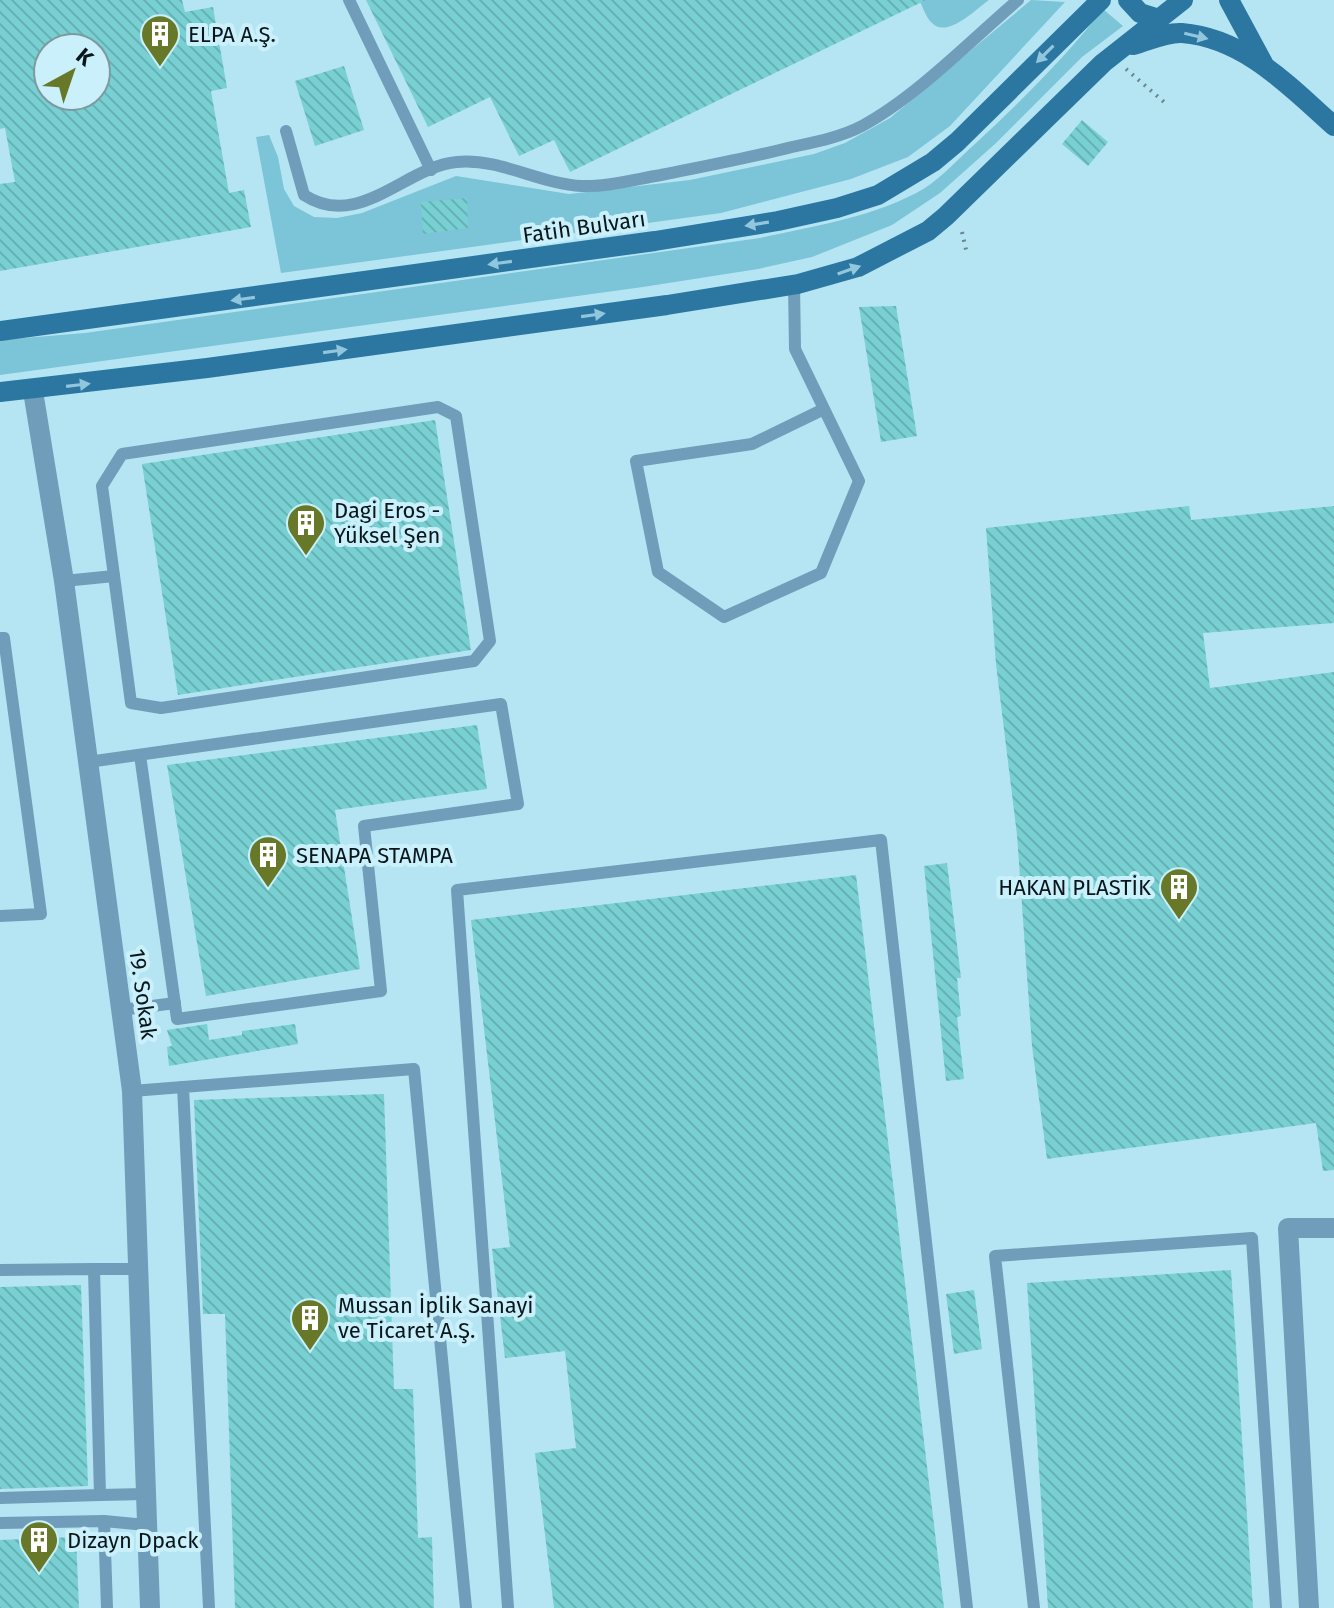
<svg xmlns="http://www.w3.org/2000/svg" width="1334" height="1608" viewBox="0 0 1334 1608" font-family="'Fira Sans',sans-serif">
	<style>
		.built { fill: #b5e5f2; fill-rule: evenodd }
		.grass { fill: #7cc4d8 }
		.building { fill: url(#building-back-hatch); fill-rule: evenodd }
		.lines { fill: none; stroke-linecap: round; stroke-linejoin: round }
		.path { stroke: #6b858d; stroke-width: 4; stroke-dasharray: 2 6; stroke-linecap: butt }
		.lane { stroke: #709db9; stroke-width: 12 }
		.street { stroke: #709db9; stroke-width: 20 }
		.secondary { stroke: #2b77a1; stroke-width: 20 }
		.oneway { fill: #92c6dc }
		.labels { text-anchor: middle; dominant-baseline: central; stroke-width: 8; stroke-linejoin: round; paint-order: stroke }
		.poi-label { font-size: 22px; fill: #09171b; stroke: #caf0fb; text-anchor: start }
		.street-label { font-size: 22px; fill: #09171b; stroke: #caf0fb }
	</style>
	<defs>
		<pattern id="building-back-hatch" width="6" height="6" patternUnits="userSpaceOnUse" patternTransform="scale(2)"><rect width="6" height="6" fill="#78d0d2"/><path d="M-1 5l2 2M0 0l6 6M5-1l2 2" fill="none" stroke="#66b2b4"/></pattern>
	</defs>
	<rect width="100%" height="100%" fill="#caf0fb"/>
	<path class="built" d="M0,0H1334V1608H0ZM48,48H96V96H48Z"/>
	<g class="grass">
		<path d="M919,0H989C976,9 947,39 932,23C926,18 923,7 919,0Z"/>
		<path d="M1031,0L1065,2L950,126L908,157L851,179L721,213L281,273L256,137L269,135L278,157L284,189L294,206L314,217L337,218L362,213L456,176L569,194L690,180L814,154L845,143L890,118Z"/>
		<path d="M1103,9L1123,26L1082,57L995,144L940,193L892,225L812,257L758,269L643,287L0,375V340L85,333L760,238C814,226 876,217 925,188C943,176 959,158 976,143C1021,101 1065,58 1103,9Z"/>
	</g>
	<g class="building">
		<path d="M0,0H182L185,12L213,7L227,88L211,91L229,193L244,190L251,227L0,271V184L15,182L5,128L0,129ZM48,48H96V96H48Z"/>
		<path d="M366,0H926L570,172L554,140L519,156L490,97L428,127Z"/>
		<path d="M344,66L364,130L315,146L295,81Z"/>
		<path d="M1082,120L1108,142L1088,166L1062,144Z"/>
		<path d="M467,198L468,228L423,234L421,202Z"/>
		<path d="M896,306L917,436L881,442L859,307Z"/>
		<path d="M435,420L471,650L178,695L142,464Z"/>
		<path d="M1189,506L1191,520L1334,506V623L1203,633L1210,688L1334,672V1170L1323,1171L1316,1123L1047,1159L1032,1046L1017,835L996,664L986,528Z"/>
		<path d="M477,725L487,789L335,810L360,969L206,996L167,765Z"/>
		<path d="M947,863L961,978H957L961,1016L957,1017L964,1079L946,1081L924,866Z"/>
		<path d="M856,875L944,1608H554L535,1453L576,1448L565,1351L505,1358L492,1249L510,1247L471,920Z"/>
		<path d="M207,1024L209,1040L242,1035V1031L295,1024L298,1044L169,1066L167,1047L172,1046L167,1030Z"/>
		<path d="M384,1094L394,1389H413L418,1538L432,1537L434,1608H235L225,1314H203L194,1100Z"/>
		<path d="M1231,1270L1253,1608H1048L1027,1283Z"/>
		<path d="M81,1285L88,1486L0,1489V1287Z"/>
		<path d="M974,1290L982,1349L954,1354L946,1294Z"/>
		<path d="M76,1537L79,1608H0V1540Z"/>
	</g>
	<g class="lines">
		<g class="path">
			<path d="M1126,69L1164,102"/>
			<path d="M962,232L967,254"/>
		</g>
		<g class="lane">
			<path d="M349,0L431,170"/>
			<path d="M286,131L304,195C359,231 406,166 457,162C500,158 540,184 582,186C608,187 636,179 661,175C705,166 748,158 792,147C815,142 841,137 862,126C916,97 970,41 1018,0"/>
			<path d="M794,284L795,349L859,481L821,573L724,617L658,572L636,461L752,444L824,409"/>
			<path d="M438,407L456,416L490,641L474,661L161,708L131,703L102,486L122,454Z"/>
			<path d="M64,581L114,576"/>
			<path d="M0,638H4L41,914L0,916"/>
			<path d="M88,762L501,704L518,804L364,826L381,991L177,1019L140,755"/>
			<path d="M121,1010L175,1003"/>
			<path d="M132,1091L183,1087"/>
			<path d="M94,1269H139"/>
			<path d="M0,1270L94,1269L100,1495L0,1498"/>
			<path d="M100,1495L145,1494"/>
			<path d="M104,1521L146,1525"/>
			<path d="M0,1523L104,1521L107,1608"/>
			<path d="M209,1608L183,1087L414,1069L466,1608"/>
			<path d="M508,1608L457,890L881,840L967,1608"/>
			<path d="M1034,1608L995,1256L1252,1238L1276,1608"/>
		</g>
		<g class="street">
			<path d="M33,391L64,581L132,1091L150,1608"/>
			<path d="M1309,1608L1288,1228H1334"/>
		</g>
		<g class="secondary">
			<path d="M1128,0L1140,13L1159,19"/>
			<path d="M1229,0L1263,63"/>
			<path d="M1133,45C1148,41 1167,32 1182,33C1245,38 1290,87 1334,126"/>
			<path d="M0,331L655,241L778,221L837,208L878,195L933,162L957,142L1101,0"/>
			<path d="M0,392L207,368L667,305L798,284L858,267L928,231L946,216L1103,63L1183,0"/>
		</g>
	</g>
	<defs><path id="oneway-solid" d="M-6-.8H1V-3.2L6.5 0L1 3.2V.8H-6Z" transform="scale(2)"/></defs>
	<g class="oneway">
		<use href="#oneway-solid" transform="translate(1196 36) rotate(13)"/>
		<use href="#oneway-solid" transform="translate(1045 54) rotate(135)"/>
		<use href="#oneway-solid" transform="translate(757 224) rotate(171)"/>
		<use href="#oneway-solid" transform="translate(500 263) rotate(172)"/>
		<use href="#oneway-solid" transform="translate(849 270) rotate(-19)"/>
		<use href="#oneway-solid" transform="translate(243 299) rotate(172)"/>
		<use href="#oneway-solid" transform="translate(593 315) rotate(-8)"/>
		<use href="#oneway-solid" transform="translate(335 351) rotate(-8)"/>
		<use href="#oneway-solid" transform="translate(78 385) rotate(-7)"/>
	</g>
	<defs>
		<symbol id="building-pin" viewBox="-11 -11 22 30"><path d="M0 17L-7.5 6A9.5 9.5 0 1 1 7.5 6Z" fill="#677928" stroke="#caf0fb"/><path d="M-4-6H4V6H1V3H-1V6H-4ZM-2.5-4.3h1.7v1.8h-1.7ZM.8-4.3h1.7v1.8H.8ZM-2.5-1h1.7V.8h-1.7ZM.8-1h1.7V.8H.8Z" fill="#fff"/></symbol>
	</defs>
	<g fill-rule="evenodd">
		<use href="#building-pin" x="138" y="12" width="44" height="60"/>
		<use href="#building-pin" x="284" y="501" width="44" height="60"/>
		<use href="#building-pin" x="246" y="833" width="44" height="60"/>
		<use href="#building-pin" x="1157" y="865" width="44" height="60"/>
		<use href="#building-pin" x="288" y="1296" width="44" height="60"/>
		<use href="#building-pin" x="17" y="1518" width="44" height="60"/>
	</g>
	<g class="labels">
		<g class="poi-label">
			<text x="188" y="34">ELPA A.Ş.</text>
			<text x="334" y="510">Dagi Eros -<tspan x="334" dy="25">Yüksel Şen</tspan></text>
			<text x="296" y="855">SENAPA STAMPA</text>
			<text x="1151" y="887" text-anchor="end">HAKAN PLASTİK</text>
			<text x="338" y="1305">Mussan İplik Sanayi<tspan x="338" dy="25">ve Ticaret A.Ş.</tspan></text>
			<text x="67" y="1540">Dizayn Dpack</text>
		</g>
		<g class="street-label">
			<text transform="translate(584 227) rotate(-8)">Fatih Bulvarı</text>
			<text transform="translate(143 994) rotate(82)">19. Sokak</text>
		</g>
	</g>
	<g transform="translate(72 72) rotate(40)"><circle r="38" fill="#caf0fb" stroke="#7d99a1" stroke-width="2"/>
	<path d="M0-6L14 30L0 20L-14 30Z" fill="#677928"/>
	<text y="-12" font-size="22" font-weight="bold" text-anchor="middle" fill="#09171b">K</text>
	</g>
</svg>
